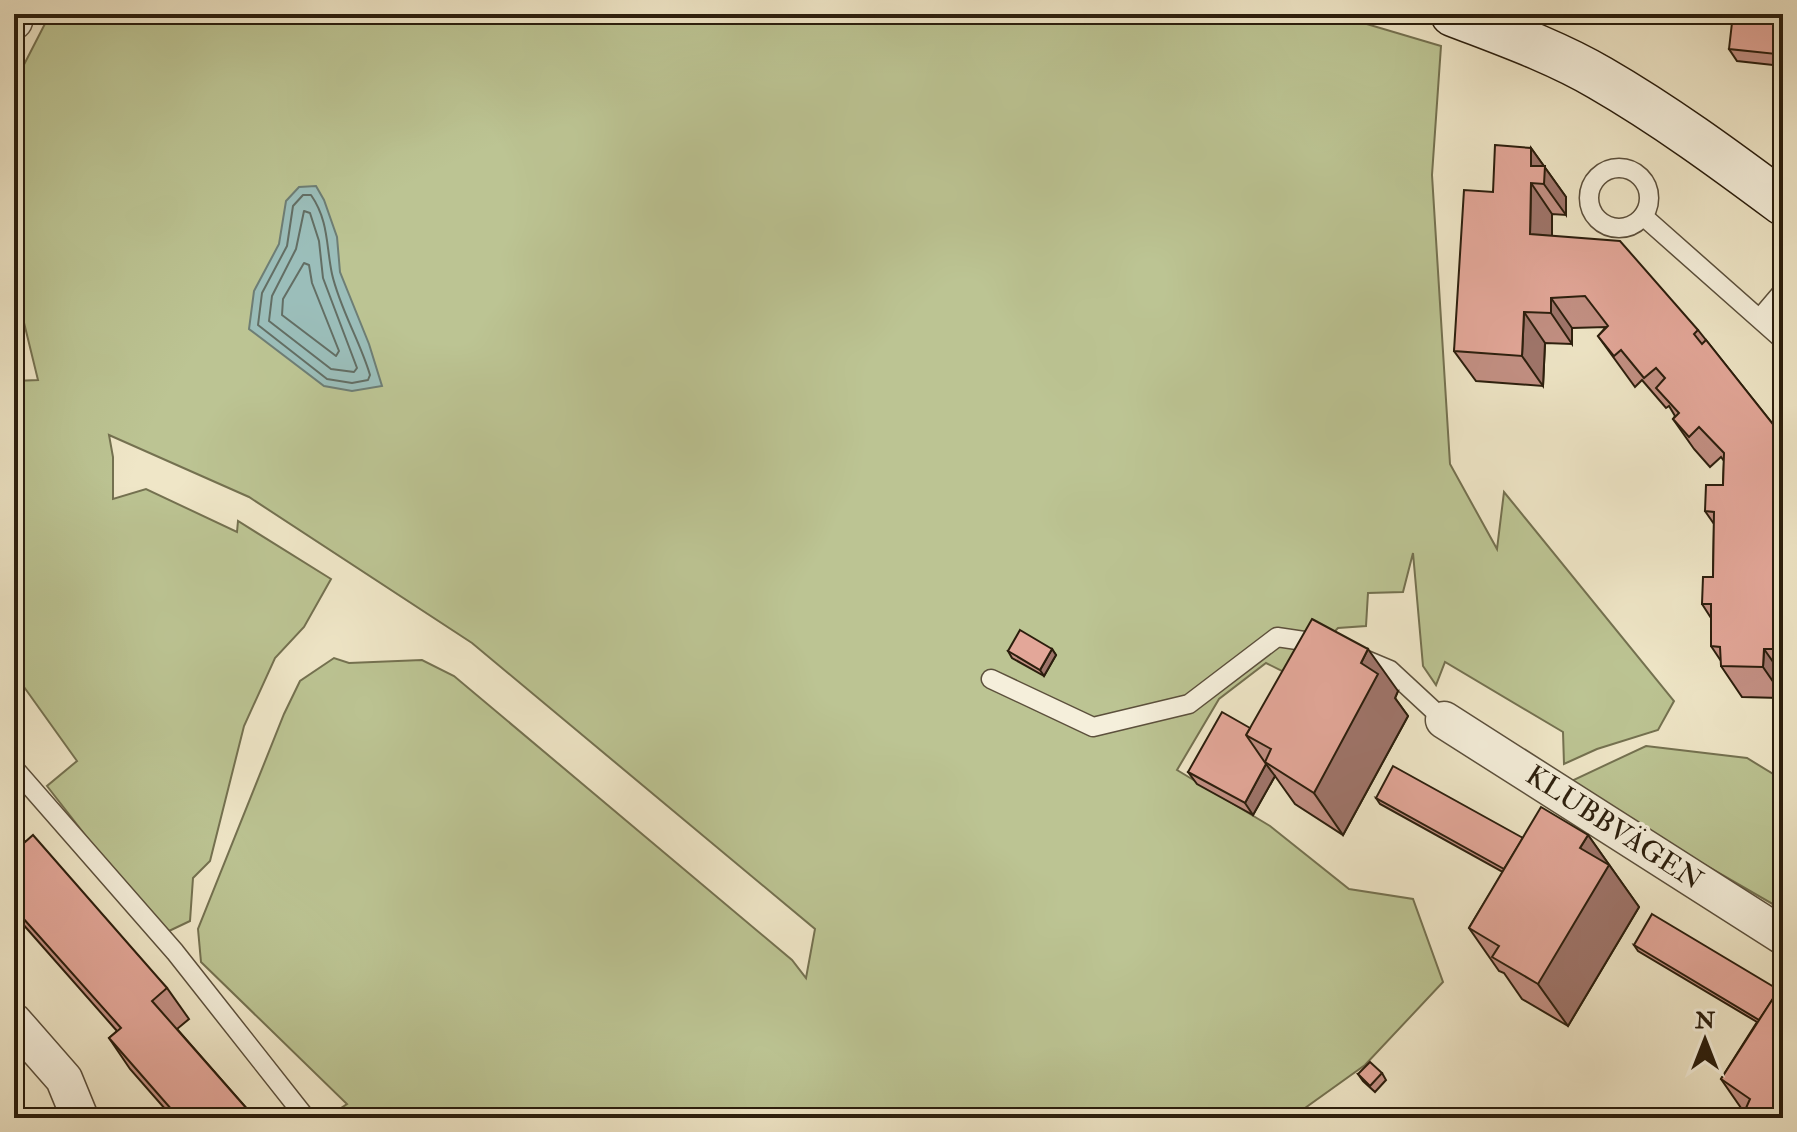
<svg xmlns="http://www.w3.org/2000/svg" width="1797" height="1132" viewBox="0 0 1797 1132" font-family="'IM FELL Double Pica',serif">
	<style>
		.green { fill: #bcc493; stroke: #747150; stroke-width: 2 }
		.water { fill: #9bbeba; stroke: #6e7e75; stroke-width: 2 }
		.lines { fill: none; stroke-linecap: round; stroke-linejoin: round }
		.shore { stroke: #636e64; stroke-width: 2 }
		.lane-casing { stroke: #5c503c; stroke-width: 21 }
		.street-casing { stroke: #5c503c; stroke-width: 39 }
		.secondary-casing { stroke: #2b1e0d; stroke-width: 47 }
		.lane { stroke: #f5efdb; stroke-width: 18 }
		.street { stroke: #f5efdb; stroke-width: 36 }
		.secondary { stroke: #f5efdb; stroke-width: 44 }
		.wall { fill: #c39084; stroke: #2b1e0d; stroke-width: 2 }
		.shaded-wall { fill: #9f756b; stroke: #2b1e0d; stroke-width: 2 }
		.building { fill: #e3a799; stroke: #2b1e0d; stroke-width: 2 }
		.labels { text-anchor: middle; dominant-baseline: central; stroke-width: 8; stroke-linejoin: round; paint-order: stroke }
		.street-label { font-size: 28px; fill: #2b1e0d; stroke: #f5efdb }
	</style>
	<rect width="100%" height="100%" fill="#efe6c7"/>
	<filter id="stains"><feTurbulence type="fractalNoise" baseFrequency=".0025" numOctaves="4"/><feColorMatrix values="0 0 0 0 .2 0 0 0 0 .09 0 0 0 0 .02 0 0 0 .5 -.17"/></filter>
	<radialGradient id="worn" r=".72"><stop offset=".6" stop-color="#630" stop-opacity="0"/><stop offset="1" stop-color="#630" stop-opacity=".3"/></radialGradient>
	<g class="green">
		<path d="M50,14H1333L1441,46L1432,175L1450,464L1497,549L1504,492L1674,701L1658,730L1597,749L1564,764L1563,732L1445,662L1436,685L1423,666L1413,553L1403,592L1368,593L1366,626L1338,628L1292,676L1266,663L1219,699L1177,770L1270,826L1349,889L1413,899L1443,982L1365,1065L1291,1118H1059L1049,1111L1042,1118H326L347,1104L201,962L198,929L284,714L300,681L334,658L349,663L422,660L454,676L792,960L806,978L815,929L472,643L249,497L109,435L113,457V499L146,489L237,532L238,521L331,579L304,627L275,658L244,726L210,861L193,878L190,921L169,931L142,908L47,786L77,761L14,673V381L38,380L17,294L23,279L14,249V84Z"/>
		<path d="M1646,746L1747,758L1783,780V910L1565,784Z"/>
	</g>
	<path class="water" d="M316,186L324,200L337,237L340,272L369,344L382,386L352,391L324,386L249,329L254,291L279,244L286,201L299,187Z"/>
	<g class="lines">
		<g class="shore">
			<path d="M303,195H311C329,221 326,246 332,274C340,309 360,341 370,375L368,380L352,383L327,379L258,325L262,293L287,246L293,206Z"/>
			<path d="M304,211L310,213L319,241L323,278L357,368L354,372L331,369L269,321L272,296L296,249Z"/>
			<path d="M304,263L309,265L312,283L339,351L336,356L282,315L283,299Z"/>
		</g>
		<defs>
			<g id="lane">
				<circle cx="1619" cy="198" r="30"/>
				<path d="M1643,216L1783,340"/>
				<path d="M1760,318L1783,291"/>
				<path d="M1359,657L1390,670L1444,720"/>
				<path d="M991,679L1093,727L1189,704L1277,637L1324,644"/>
				<path d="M14,768L175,952L306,1118"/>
			</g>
			<g id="street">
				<path d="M14,21L16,14"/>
				<path d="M1444,720L1783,936"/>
				<path d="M14,1022L64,1079L80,1118"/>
			</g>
			<path id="secondary" d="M1453,14C1502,33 1554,51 1600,78C1664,115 1724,159 1783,203"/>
		</defs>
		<use href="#lane" class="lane-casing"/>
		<use href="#street" class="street-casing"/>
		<use href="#secondary" class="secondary-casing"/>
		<use href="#lane" class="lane"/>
		<use href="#street" class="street"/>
		<use href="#secondary" class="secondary"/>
	</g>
	<g class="wall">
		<path d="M1783,18V66L1737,61L1729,49Z"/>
		<path d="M1531,148L1566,197V215L1552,214V236L1698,330L1783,437V698L1742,697L1721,666V661L1711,646V618L1702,604L1713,577L1714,524L1705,511L1723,485L1724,461L1721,457L1710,467L1694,449L1673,419L1675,416L1669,406L1666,408L1642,380L1635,387L1598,336L1606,327L1572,328V344L1545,343L1543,386L1476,381L1454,351L1493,192Z"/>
		<path d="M1052,649L1056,655L1044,676L1012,658L1008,651Z"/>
		<path d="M1398,691L1395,698L1408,716L1343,835L1295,804L1275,776L1253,815L1197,784L1188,772L1250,728Z"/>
		<path d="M1376,798L1523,838L1588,835L1639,907L1568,1026L1522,999L1504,973L1499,971L1469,928L1503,872L1380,804Z"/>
		<path d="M14,830L167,988L189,1019L177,1029L255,1118H173L130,1069L109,1038L117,1031L14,914Z"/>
		<path d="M1634,945L1779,990L1783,1118H1748L1721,1079L1757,1022L1638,951Z"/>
		<path d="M1382,1073L1386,1080L1375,1092L1363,1081L1358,1074Z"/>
	</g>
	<g class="shaded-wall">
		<path d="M1781,14L1783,18V64L1776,54Z"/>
		<path d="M1531,148L1566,197V215L1531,166Z"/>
		<path d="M1531,183L1552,214V265L1530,234Z"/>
		<path d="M1551,298L1572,328V344L1551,313Z"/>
		<path d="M1524,312L1545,343L1543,386L1522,356Z"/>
		<path d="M1783,496V659L1776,649Z"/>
		<path d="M1052,649L1056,655L1044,676L1040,670Z"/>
		<path d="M1368,649L1398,691L1395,698L1408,716L1343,835L1314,793L1361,663Z"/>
		<path d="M1764,649L1783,676V696L1763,667Z"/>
		<path d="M1266,764L1275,776L1253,815L1245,803Z"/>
		<path d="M1588,835L1639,907L1568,1026L1538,984L1580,848Z"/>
		<path d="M14,1097L28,1117L27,1118H14Z"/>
	</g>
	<g class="building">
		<path d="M1733,14H1781L1776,54L1729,49Z"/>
		<path d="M1495,145L1531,148V166H1545L1544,184L1531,183L1530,234L1620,241L1698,330L1694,334L1702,344L1706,340L1783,437V496L1776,649H1764L1763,667L1721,666L1720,647L1711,646V604H1702L1703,577H1713L1714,512L1705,511L1706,485H1723L1724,453L1699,427L1689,437L1673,419L1679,413L1656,388L1665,378L1656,368L1644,378L1621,350L1614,356L1598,336L1608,326L1585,296L1551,298V313L1524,312L1522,356L1454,351L1464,190L1493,192Z"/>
		<path d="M1312,619L1368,649L1361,663L1378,674L1314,793L1265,762L1271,749L1246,735Z"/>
		<path d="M1020,630L1052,649L1040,670L1008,651Z"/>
		<path d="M1222,712L1250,728L1246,735L1266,764L1245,803L1188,772Z"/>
		<path d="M1393,766L1523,838L1504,869L1376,798Z"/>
		<path d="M1541,807L1588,835L1580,848L1609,865L1538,984L1492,957L1499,946L1469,928Z"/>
		<path d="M14,830L25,842L33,835L167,988L152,1001L255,1118H179L109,1038L121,1028L14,908Z"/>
		<path d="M1652,914L1779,990L1759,1020L1634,945Z"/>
		<path d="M1783,983V1118H1764L1746,1108L1750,1099L1721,1079Z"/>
		<path d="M1370,1062L1382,1073L1370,1086L1358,1074Z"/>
	</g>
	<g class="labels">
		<g class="street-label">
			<text transform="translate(1614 828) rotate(33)">KLUBBVÄGEN</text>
		</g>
	</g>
	<rect width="1797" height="1132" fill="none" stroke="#efe6c7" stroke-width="48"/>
	<rect x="16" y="16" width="1765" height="1100" fill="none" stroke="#2b1e0d" stroke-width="4"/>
	<rect x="24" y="24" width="1749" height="1084" fill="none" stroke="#2b1e0d" stroke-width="2"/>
	<g transform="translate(1705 1040)" stroke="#f5efdb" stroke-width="6" paint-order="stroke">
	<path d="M0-6L14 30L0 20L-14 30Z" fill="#2b1e0d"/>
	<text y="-12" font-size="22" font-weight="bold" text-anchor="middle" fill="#2b1e0d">N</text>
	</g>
	<rect width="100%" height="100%" filter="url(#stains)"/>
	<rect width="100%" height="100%" fill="url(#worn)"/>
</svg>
